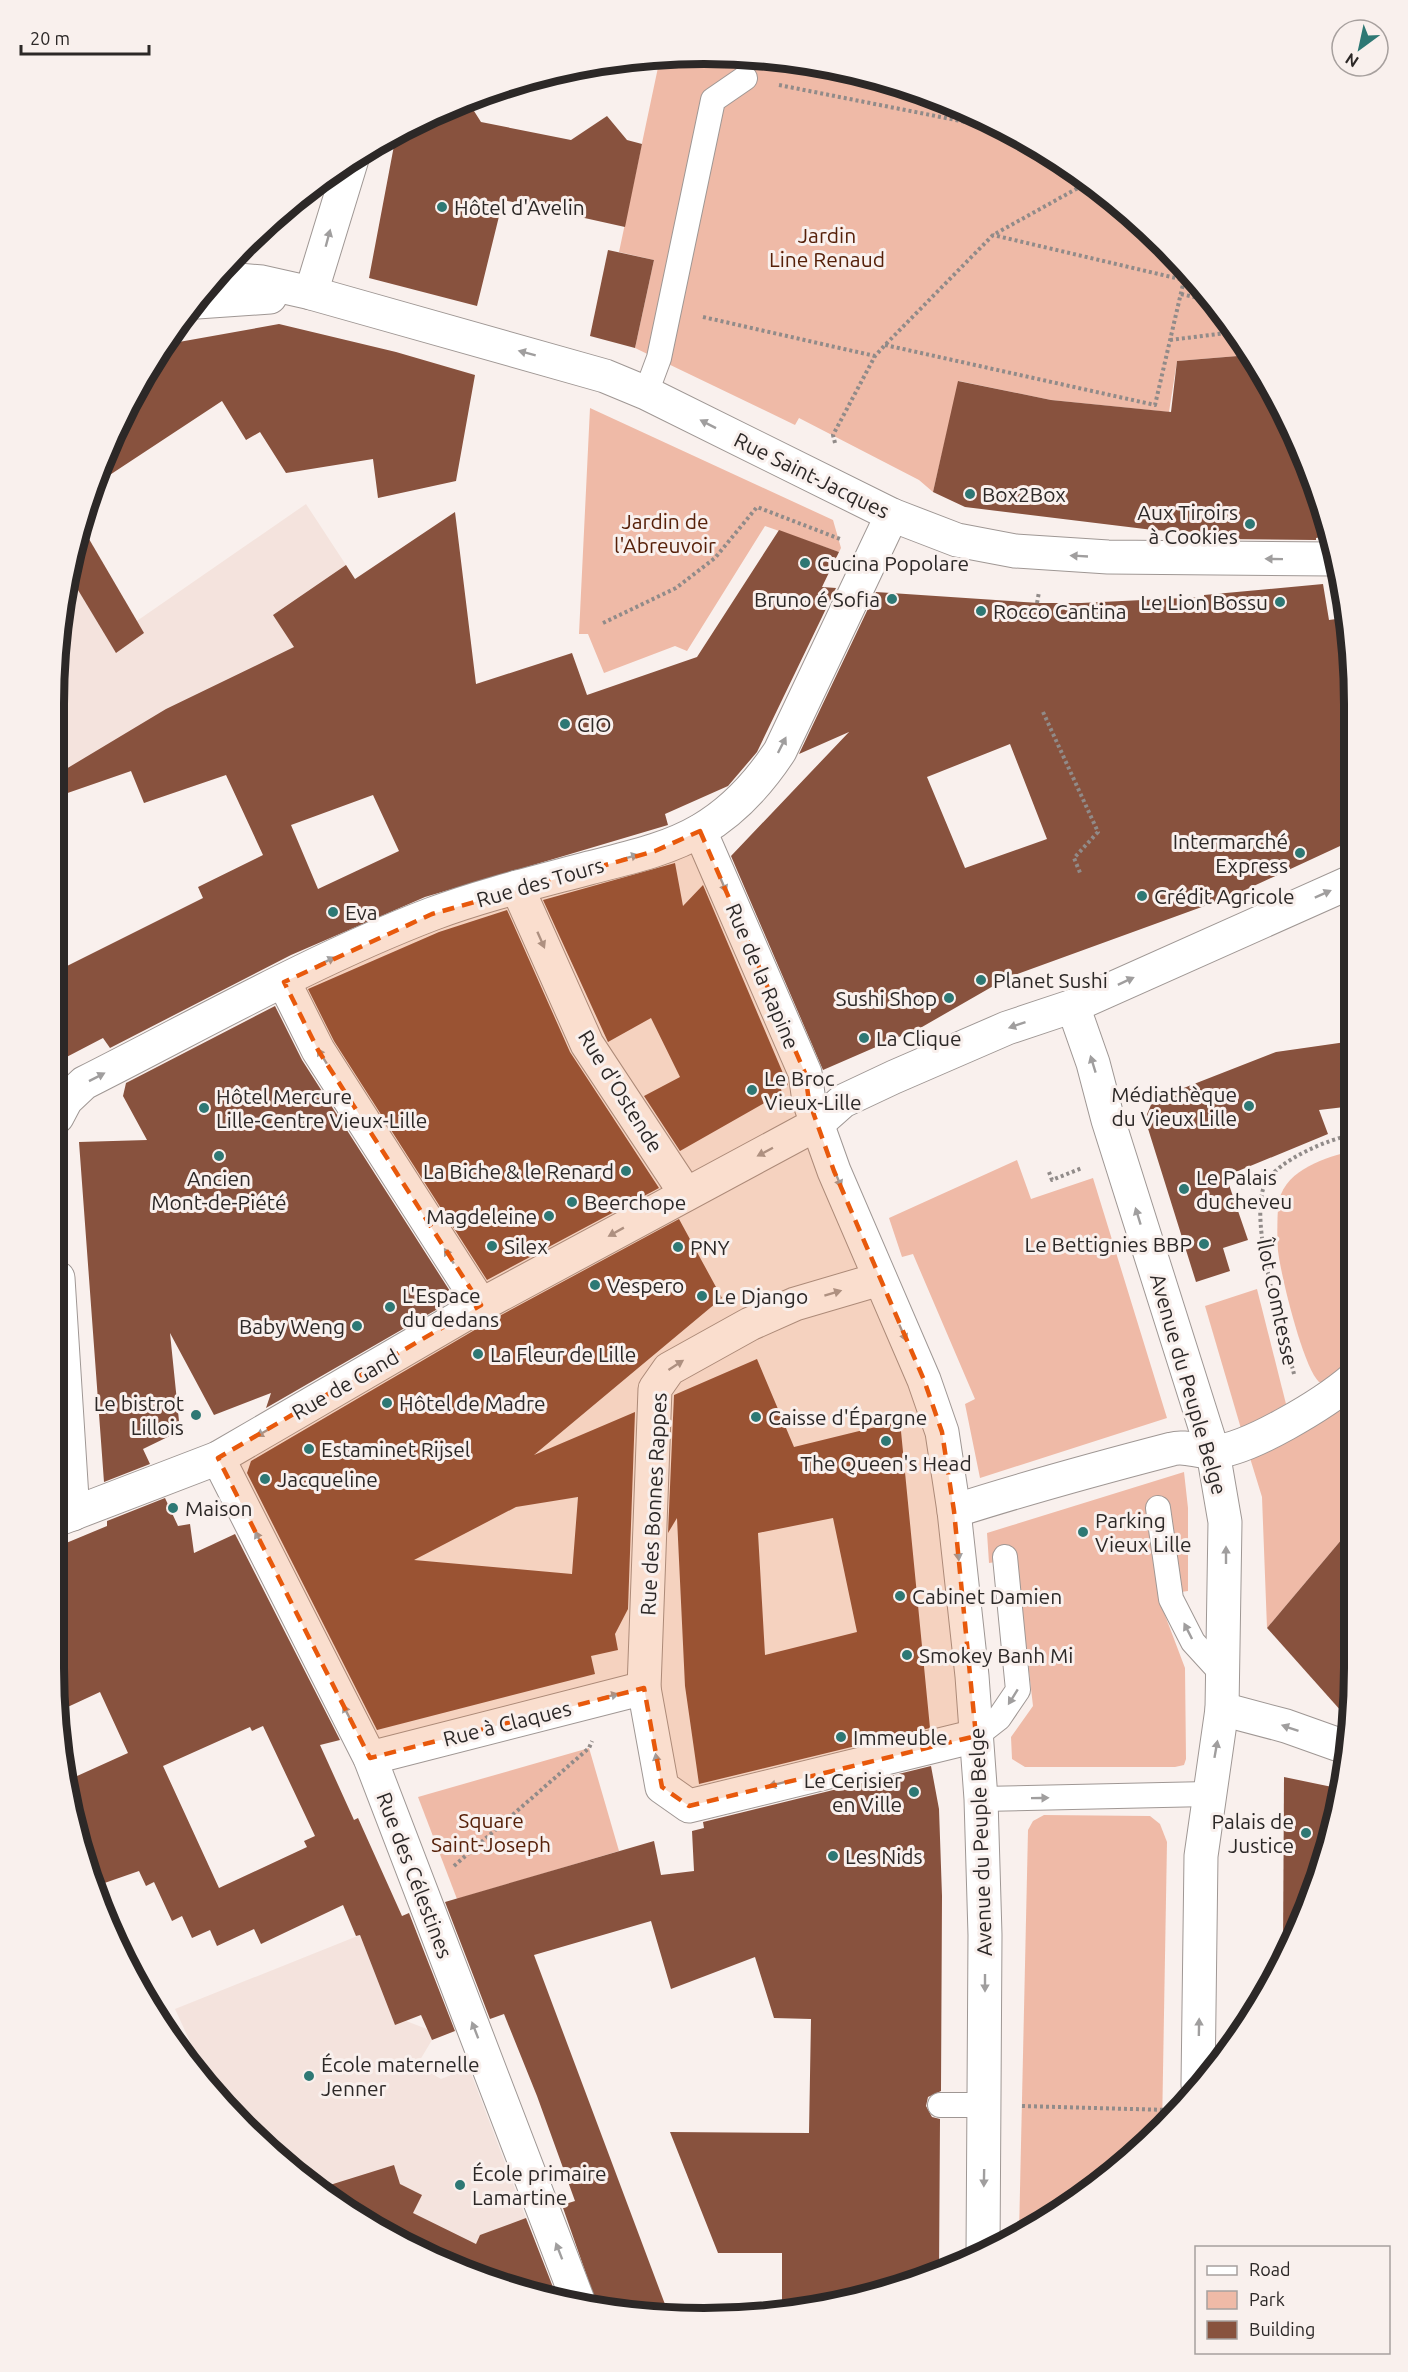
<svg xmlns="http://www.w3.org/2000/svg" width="1408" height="2372" viewBox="0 0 1408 2372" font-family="Ubuntu,sans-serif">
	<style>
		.built { fill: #f4e3dd }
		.green { fill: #efbaa7 }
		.building { fill: #88523e; fill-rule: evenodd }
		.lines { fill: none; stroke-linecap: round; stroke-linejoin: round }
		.lane-casing { stroke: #9f9794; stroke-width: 26 }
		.street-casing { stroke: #9f9794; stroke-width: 35 }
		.path { stroke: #918b89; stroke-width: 4; stroke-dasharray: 3 3; stroke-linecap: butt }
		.lane { stroke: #fff; stroke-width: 24 }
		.street { stroke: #fff; stroke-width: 33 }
		.oneway { fill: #a09e9e }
		.marked { fill: #e8590c; fill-opacity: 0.2; stroke: #e8590c; stroke-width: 4.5; stroke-dasharray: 12 8; stroke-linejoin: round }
		.poi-dot { fill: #2e7874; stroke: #f9f0ed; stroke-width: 2 }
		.labels { text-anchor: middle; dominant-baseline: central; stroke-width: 6; stroke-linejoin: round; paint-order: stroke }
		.poi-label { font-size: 21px; fill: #2c2827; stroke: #f9f0ed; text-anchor: start }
		.park-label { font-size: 21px; fill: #562009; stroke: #f9f0ed }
		.street-label { font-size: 21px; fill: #2c2827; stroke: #f9f0ed }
		.rim { fill: none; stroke: #2c2827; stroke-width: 8 }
	</style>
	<rect width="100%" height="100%" fill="#f9f0ed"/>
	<g class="built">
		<path d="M306,504L422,681L432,705L144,803L131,771L56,797L55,661L75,562L118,634Z"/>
		<path d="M360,1935L395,2025L406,2021L427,2029L432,2040L417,2065L441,2079L469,2068L557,2300L495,2284L416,2251L309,2184L211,2087L175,2009Z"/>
	</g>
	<g class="green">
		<path d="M704,54L831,67L953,104L1065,164L1192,275L1250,355L1177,361L1169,412L1051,400L959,381L933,492L919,480L799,418L795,425L635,348L654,260L619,252L660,58Z"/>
		<path d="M590,408L833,520L841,548L839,552L765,526L687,651L675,646L604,673L588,634H579Z"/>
		<path d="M1353,1151V1365L1328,1382H1319C1303,1367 1281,1276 1278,1251C1277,1240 1277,1210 1279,1200C1287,1169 1326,1157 1353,1151Z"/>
		<path d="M1017,1160L1031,1199L1093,1178L1167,1418L980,1478L965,1404L975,1399L913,1254L902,1257L889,1218Z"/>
		<path d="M1257,1289L1286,1404L1242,1432L1205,1306Z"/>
		<path d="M1353,1396V1437L1348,1440L1353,1443V1526L1267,1628L1262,1497L1250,1458Z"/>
		<path d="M1184,1472L1188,1508V1591L1181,1592L1170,1503H1148L1160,1602L1185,1668L1186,1759L1184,1765L1175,1767H1025L1012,1759L1011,1737L1033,1706L1016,1559L989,1563L987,1533Z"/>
		<path d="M589,1748L619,1851L457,1899L418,1797Z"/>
		<path d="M1044,1815L1150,1816L1160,1824L1167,1842L1162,2129L1099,2184L1019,2234L1028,1830L1033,1821Z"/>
	</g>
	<g class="building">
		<path d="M467,100L481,122L571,140L607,116L627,140L642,144L625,227L503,200L477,306L369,278L396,135Z"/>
		<path d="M608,250L654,260L635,348L590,336Z"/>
		<path d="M279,324L396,352L475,375L456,481L378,498L373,459L286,473L260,432L246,440L222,401L93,486L162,345Z"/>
		<path d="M1250,355L1267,379L1320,495L1328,536L1316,538V540L1223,539H1218L1217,533L1153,530L965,507L933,492L958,381L1051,400L1171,412L1177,361Z"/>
		<path d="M455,512L476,684L572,653L587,695L697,657L779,530L839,552L822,587L836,588L757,752L728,786L665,814L668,825L425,897L291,955L110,1048L103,1038L57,1062V971L203,898L198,887L263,855L226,775L144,803L131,771L56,797V775L166,709L294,647L273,615L346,565L355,579ZM373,795L399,851L318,889L291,825Z"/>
		<path d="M82,527L144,633L116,653L72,580Z"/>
		<path d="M1323,584L1329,620L1344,618L1353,661V840L1232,896L1009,977L922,1027L823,1070L731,856L849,732L799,754L876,592L1039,603H1081L1204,597V595ZM1010,744L1047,839L965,868L927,777Z"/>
		<path d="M675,863L683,906L703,885L788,1085L781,1089L782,1093L680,1151L644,1096L680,1077L651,1018L608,1042L543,900Z"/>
		<path d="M507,910L570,1052L659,1188L487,1280L334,1041L308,989L439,932Z"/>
		<path d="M275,1006L302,1060L455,1299L266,1408L271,1393L214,1415L170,1333L180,1431L143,1449L150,1464L104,1482L79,1142L147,1140L123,1096L126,1083Z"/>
		<path d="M1353,1041V1106L1319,1110L1328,1134L1226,1176L1248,1240L1223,1248L1230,1271L1196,1282L1145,1119L1153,1100L1276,1052Z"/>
		<path d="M679,1219L722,1298L534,1455L635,1412L628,1609L615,1634L618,1650L591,1656L595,1674L377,1730L247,1473L251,1461L490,1321ZM578,1497L572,1574L414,1560L516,1507Z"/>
		<path d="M757,1359L794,1447L900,1421L930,1728L699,1784L685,1686L677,1518L668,1533L674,1395ZM833,1518L857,1632L765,1655L758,1533Z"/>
		<path d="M165,1498L178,1526L190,1524L194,1553L235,1534L340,1740L320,1745L354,1820L358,1818L402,1916L409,1913L455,2031L432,2040L421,2015L395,2025L360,1935L356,1936L343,1905L261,1944L254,1929L217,1946L210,1930L192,1938L182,1916L172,1921L154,1882L146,1886L139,1871L93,1887L66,1781L128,1753L100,1692L59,1711V1546L107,1526V1521ZM263,1726L315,1836L304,1841L307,1847L219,1888L163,1766L250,1727L252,1731Z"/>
		<path d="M1353,1526V1711L1350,1721L1267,1628Z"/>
		<path d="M931,1766L939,1809L942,1896L941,2091L928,2097L926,2106L932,2117L940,2119L939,2273L913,2284L782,2313V2253H718L670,2132L809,2133L811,2019L774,2018L755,1957L671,1989L651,1921L534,1955L669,2315L598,2308L562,2205L575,2201L537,2096L504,2014L490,2019L445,1902L654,1841L661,1875L694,1871L692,1831L704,1828L703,1822Z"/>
		<path d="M1284,1777L1337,1788L1319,1877L1283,1952Z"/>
		<path d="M394,2165L400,2184L422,2195L413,2213L476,2244L480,2235L526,2218L558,2300L495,2284L416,2251L317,2189Z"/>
	</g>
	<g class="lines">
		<defs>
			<g id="lane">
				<path d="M646,393L659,358L713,100L745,78"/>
				<path d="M1158,1508L1171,1599L1193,1642L1224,1676"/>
				<path d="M976,1736L999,1718L1018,1690L1005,1557"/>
				<path d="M981,1799L1208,1794"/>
				<path d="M940,2105H985"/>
			</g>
			<g id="street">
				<path d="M217,278L262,282L311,293L605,376L646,393L892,515L957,540L1015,551L1108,557L1332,559"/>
				<path d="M311,293L352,159"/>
				<path d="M197,302L270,297"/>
				<path d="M700,831L805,1073L809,1101L834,1171L924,1380L942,1432L954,1511L972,1676L981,1799L985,1935L983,2254"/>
				<path d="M517,887L587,1044L686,1194"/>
				<path d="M284,982L318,1050L481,1305"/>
				<path d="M1073,1006L1093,1063L1108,1120L1213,1452L1225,1522L1222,1709L1201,1856L1198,2085"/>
				<path d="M57,1117L66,1100L84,1083C199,1025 312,960 432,914C483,895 537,882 589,868C627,858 667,850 701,830C735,810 759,783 780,751L892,515"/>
				<path d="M58,1278L73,1514"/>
				<path d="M880,1279L795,1304L750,1324L669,1369L655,1389L644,1688L662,1787L689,1806L976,1736"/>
				<path d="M218,1458L370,1758L580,2306"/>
				<path d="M954,1511C1026,1488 1099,1468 1172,1449C1186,1445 1199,1453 1213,1452C1249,1450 1325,1403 1353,1379"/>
				<path d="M59,1519L218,1458L481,1305L817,1124L843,1101L894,1077L1007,1028L1073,1006L1353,881"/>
				<path d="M1222,1709L1286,1726L1345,1747"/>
				<path d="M370,1758L644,1688"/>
			</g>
		</defs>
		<use href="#lane" class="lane-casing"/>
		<use href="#street" class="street-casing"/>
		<g class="path">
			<path d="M779,85L1001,129"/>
			<path d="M1184,280L1198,283"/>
			<path d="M1181,294L1211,301"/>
			<path d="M703,317L875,356"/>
			<path d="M1170,340L1234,332"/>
			<path d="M885,345L1155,405L1184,280L993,235"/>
			<path d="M835,443L833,435L875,356L885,345L993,235L1087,183"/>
			<path d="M1037,603L1039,592"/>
			<path d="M603,623L676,588L715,558L757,507L840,539"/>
			<path d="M1043,712L1098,832L1074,858L1081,875"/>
			<path d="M1049,1172L1052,1180L1082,1168"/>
			<path d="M1294,1374C1284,1334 1246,1218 1266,1182C1278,1161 1329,1138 1353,1135"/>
			<path d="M454,1866L589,1748L592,1741"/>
			<path d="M1022,2106L1168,2110"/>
		</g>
		<use href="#lane" class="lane"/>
		<use href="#street" class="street"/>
	</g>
	<defs><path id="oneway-solid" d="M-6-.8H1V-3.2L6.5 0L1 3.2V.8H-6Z" transform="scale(1.5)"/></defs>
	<g class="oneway">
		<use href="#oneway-solid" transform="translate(328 238) rotate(-75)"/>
		<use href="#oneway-solid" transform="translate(527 353) rotate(-165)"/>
		<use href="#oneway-solid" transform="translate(708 424) rotate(-153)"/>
		<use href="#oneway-solid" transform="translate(1079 556) rotate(-177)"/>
		<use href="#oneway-solid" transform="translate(1274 559) rotate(-179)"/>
		<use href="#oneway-solid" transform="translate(782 745) rotate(-63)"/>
		<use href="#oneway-solid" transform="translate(630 857) rotate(-15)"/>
		<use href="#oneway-solid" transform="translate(723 884) rotate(67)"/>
		<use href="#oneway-solid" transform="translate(1323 894) rotate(-24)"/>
		<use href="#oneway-solid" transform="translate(541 940) rotate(66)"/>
		<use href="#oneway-solid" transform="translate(327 961) rotate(-26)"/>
		<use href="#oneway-solid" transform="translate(1126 981) rotate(-25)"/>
		<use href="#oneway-solid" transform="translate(1017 1025) rotate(161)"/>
		<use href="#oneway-solid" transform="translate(322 1056) rotate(-122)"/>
		<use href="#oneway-solid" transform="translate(1093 1064) rotate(-107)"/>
		<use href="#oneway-solid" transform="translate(97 1077) rotate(-27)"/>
		<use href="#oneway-solid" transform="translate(765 1152) rotate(152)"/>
		<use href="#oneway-solid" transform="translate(838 1179) rotate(67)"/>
		<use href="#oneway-solid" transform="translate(1138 1216) rotate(-107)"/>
		<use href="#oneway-solid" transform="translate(616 1232) rotate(151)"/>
		<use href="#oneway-solid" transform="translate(449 1256) rotate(-122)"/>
		<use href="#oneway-solid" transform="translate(833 1293) rotate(-17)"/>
		<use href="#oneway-solid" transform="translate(903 1333) rotate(66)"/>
		<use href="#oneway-solid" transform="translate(676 1365) rotate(-33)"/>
		<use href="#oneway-solid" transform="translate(264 1432) rotate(150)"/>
		<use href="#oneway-solid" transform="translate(259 1539) rotate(-117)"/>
		<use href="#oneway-solid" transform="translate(958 1552) rotate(84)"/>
		<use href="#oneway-solid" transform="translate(1226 1555) rotate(-90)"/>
		<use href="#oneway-solid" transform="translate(1188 1631) rotate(-117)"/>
		<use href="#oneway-solid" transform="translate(610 1696) rotate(-14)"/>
		<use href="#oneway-solid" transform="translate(1013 1697) rotate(122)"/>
		<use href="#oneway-solid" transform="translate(347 1713) rotate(-117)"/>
		<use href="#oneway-solid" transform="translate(1290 1728) rotate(-161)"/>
		<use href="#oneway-solid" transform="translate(1216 1749) rotate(-80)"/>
		<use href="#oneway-solid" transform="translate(657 1762) rotate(-100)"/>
		<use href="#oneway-solid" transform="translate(777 1784) rotate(166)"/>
		<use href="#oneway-solid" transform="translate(1040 1798) rotate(-1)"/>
		<use href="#oneway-solid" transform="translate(985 1983) rotate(90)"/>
		<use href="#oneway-solid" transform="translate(1199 2027) rotate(-89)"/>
		<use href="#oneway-solid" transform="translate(475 2030) rotate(-111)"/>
		<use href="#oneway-solid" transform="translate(984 2178) rotate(91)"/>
		<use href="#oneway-solid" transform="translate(559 2251) rotate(-111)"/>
	</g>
	<path class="marked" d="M700,831L805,1073L809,1101L834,1171L924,1380L942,1432L954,1511L976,1736L689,1806L662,1787L644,1688L370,1758L218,1458L481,1305L318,1050L284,982L432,914L655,851Z"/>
	<g class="poi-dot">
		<circle cx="442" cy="207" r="6"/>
		<circle cx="970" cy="494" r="6"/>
		<circle cx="1250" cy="524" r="6"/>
		<circle cx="805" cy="563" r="6"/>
		<circle cx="892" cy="599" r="6"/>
		<circle cx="1280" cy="602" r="6"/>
		<circle cx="981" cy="611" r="6"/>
		<circle cx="565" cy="724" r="6"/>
		<circle cx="1300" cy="853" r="6"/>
		<circle cx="1142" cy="896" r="6"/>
		<circle cx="333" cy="912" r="6"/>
		<circle cx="981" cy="980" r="6"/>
		<circle cx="949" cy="998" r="6"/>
		<circle cx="864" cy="1038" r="6"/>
		<circle cx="752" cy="1090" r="6"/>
		<circle cx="1249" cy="1106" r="6"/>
		<circle cx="204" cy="1108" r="6"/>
		<circle cx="219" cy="1156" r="6"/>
		<circle cx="626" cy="1171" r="6"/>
		<circle cx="1184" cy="1189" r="6"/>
		<circle cx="572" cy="1202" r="6"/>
		<circle cx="549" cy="1216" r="6"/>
		<circle cx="1204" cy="1244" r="6"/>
		<circle cx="492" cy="1246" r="6"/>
		<circle cx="678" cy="1247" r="6"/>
		<circle cx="595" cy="1285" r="6"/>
		<circle cx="702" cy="1296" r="6"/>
		<circle cx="390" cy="1307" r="6"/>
		<circle cx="357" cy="1326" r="6"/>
		<circle cx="478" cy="1354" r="6"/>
		<circle cx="387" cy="1403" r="6"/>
		<circle cx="196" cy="1415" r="6"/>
		<circle cx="756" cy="1417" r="6"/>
		<circle cx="886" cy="1441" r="6"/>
		<circle cx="309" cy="1449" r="6"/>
		<circle cx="265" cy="1479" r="6"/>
		<circle cx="173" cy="1508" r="6"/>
		<circle cx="1083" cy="1532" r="6"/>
		<circle cx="900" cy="1596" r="6"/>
		<circle cx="907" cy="1655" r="6"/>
		<circle cx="841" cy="1737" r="6"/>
		<circle cx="914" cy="1792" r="6"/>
		<circle cx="1306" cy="1833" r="6"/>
		<circle cx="833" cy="1856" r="6"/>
		<circle cx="309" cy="2076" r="6"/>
		<circle cx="460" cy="2185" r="6"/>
	</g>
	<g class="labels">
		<g class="poi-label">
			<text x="454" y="207">Hôtel d'Avelin</text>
			<text x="982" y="494">Box2Box</text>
			<text x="1238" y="512" text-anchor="end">Aux Tiroirs<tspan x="1238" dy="24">à Cookies</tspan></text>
			<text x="817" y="563">Cucina Popolare</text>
			<text x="880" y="599" text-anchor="end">Bruno é Sofia</text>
			<text x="1268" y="602" text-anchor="end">Le Lion Bossu</text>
			<text x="993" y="611">Rocco Cantina</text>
			<text x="577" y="724">CIO</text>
			<text x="1288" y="841" text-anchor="end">Intermarché<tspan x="1288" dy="24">Express</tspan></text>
			<text x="1154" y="896">Crédit Agricole</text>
			<text x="345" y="912">Eva</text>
			<text x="993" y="980">Planet Sushi</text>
			<text x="937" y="998" text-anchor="end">Sushi Shop</text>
			<text x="876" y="1038">La Clique</text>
			<text x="764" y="1078">Le Broc<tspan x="764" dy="24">Vieux-Lille</tspan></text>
			<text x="1237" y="1094" text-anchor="end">Médiathèque<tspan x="1237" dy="24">du Vieux Lille</tspan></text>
			<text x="216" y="1096">Hôtel Mercure<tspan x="216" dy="24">Lille-Centre Vieux-Lille</tspan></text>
			<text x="614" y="1171" text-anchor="end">La Biche &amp; le Renard</text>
			<text x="1196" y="1177">Le Palais<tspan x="1196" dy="24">du cheveu</tspan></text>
			<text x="219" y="1178" text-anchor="middle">Ancien<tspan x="219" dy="24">Mont-de-Piété</tspan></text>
			<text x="584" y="1202">Beerchope</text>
			<text x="537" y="1216" text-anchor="end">Magdeleine</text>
			<text x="1192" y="1244" text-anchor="end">Le Bettignies BBP</text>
			<text x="504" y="1246">Silex</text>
			<text x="690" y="1247">PNY</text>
			<text x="607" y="1285">Vespero</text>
			<text x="402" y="1295">L'Espace<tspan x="402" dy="24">du dedans</tspan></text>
			<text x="714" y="1296">Le Django</text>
			<text x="345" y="1326" text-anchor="end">Baby Weng</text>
			<text x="490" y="1354">La Fleur de Lille</text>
			<text x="184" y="1403" text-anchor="end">Le bistrot<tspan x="184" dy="24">Lillois</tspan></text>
			<text x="399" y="1403">Hôtel de Madre</text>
			<text x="768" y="1417">Caisse d'Épargne</text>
			<text x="321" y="1449">Estaminet Rijsel</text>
			<text x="886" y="1463" text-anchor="middle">The Queen's Head</text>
			<text x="277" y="1479">Jacqueline</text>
			<text x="185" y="1508">Maison</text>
			<text x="1095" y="1520">Parking<tspan x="1095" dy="24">Vieux Lille</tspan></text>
			<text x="912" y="1596">Cabinet Damien</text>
			<text x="919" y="1655">Smokey Banh Mi</text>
			<text x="853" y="1737">Immeuble</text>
			<text x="902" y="1780" text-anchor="end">Le Cerisier<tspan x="902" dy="24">en Ville</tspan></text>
			<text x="1294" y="1821" text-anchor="end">Palais de<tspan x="1294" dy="24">Justice</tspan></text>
			<text x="845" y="1856">Les Nids</text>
			<text x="321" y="2064">École maternelle<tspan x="321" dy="24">Jenner</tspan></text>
			<text x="472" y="2173">École primaire<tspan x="472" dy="24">Lamartine</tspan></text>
		</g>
		<g class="park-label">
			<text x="827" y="235">Jardin<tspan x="827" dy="24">Line Renaud</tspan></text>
			<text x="665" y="521">Jardin de<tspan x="665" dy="24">l'Abreuvoir</tspan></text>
			<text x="491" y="1820">Square<tspan x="491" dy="24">Saint-Joseph</tspan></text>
		</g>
		<g class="street-label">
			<text transform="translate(812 475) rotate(26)">Rue Saint-Jacques</text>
			<text transform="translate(540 882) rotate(-16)">Rue des Tours</text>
			<text transform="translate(763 976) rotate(67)">Rue de la Rapine</text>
			<text transform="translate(621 1091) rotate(58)">Rue d'Ostende</text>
			<text transform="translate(1278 1302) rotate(78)">Îlot Comtesse</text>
			<text transform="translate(345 1384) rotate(-30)">Rue de Gand</text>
			<text transform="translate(1189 1384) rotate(74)">Avenue du Peuple Belge</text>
			<text transform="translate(653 1504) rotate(-87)">Rue des Bonnes Rappes</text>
			<text transform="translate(507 1723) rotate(-14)">Rue à Claques</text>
			<text transform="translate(980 1842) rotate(-92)">Avenue du Peuple Belge</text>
			<text transform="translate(415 1875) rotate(69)">Rue des Célestines</text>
		</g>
	</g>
	<path d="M0 0H1408V2372H0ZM704 64H704A640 640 0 0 1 1344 704V1668A640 640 0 0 1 704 2308H704A640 640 0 0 1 64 1668V704A640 640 0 0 1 704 64Z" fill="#f9f0ed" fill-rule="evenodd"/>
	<path class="rim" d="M704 64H704A640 640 0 0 1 1344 704V1668A640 640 0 0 1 704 2308H704A640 640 0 0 1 64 1668V704A640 640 0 0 1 704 64Z"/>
	<rect x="1195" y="2246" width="195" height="108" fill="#f9f0ed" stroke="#a7a09e" stroke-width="1.5"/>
	<rect x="1207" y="2266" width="30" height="9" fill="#ffffff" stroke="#a7a09e" stroke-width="1.5"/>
	<text x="1249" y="2276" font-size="18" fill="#2c2827">Road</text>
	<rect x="1207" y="2291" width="30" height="18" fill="#efbaa7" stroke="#a7a09e" stroke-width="1.5"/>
	<text x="1249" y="2306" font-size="18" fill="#2c2827">Park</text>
	<rect x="1207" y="2321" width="30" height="18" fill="#88523e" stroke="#a7a09e" stroke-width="1.5"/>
	<text x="1249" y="2336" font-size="18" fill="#2c2827">Building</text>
	<g transform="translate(1360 48) rotate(213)"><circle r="28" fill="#f9f0ed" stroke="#a7a09e" stroke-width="1.5"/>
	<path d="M0-4.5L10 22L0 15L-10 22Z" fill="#2e7874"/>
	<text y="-9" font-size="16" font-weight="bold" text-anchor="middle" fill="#2c2827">N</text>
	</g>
	<path d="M21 45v9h128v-9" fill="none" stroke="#2c2827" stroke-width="3"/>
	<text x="30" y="45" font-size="18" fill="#2c2827" stroke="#f9f0ed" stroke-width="4.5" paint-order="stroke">20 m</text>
</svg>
